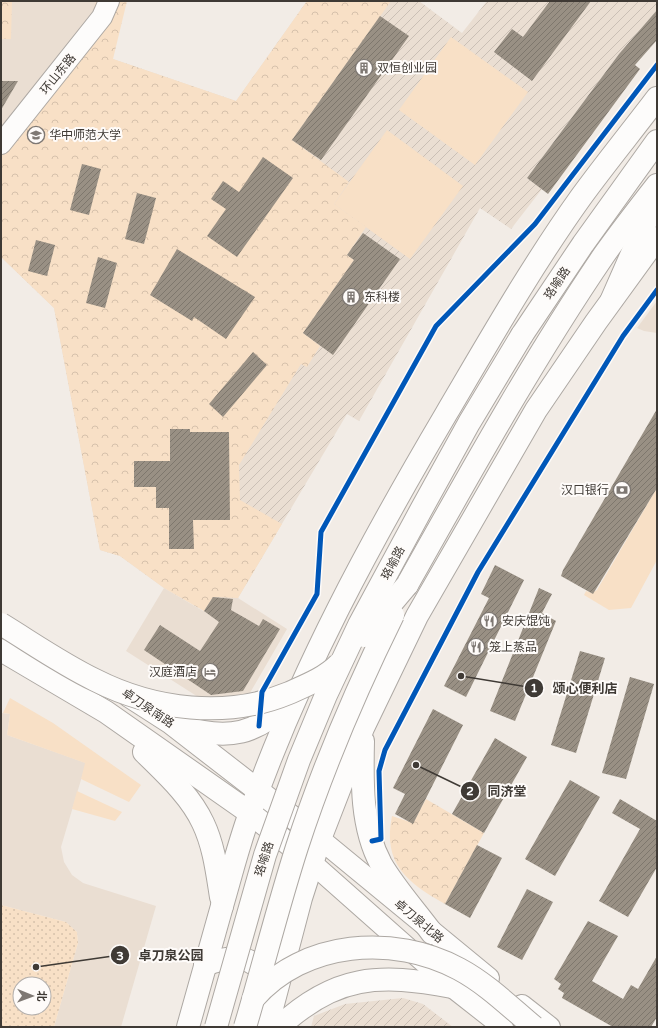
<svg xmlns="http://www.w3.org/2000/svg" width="658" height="1028" viewBox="0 0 658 1028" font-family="'Varela Round','Noto Sans SC',sans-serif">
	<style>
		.built { fill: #eaded2 }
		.industrial { fill: url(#industrial-furrows) }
		.green { fill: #f8e0c6 }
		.forest { fill: url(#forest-crowns) }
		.park { fill: url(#park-dots); fill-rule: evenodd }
		.building { fill: url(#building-hatch) }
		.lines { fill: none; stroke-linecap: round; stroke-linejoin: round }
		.minor-casing { stroke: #ada8a3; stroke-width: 22 }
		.major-casing { stroke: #ada8a3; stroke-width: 24 }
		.highway-casing { stroke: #ada8a3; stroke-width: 24 }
		.minor { stroke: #fdfcfb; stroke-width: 20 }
		.major { stroke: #fdfcfb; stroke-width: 22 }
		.highway { stroke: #fdfcfb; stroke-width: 22 }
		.highway-bridge-casing { stroke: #ada8a3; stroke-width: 24; stroke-linecap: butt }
		.highway-bridge { stroke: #fdfcfb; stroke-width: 22 }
		.cycleway-casing { stroke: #fefbf9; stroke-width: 8 }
		.cycleway { stroke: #0057b8; stroke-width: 5 }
		.labels { text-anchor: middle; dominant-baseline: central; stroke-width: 4; stroke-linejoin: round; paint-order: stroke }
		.poi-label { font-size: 12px; fill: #3f3a35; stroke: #fefbf9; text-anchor: start }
		.street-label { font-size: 12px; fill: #3f3a35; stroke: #fefbf9 }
		.leader { fill: none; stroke: #3f3a35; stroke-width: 1.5 }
		.callout-dot { fill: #3f3a35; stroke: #fefbf9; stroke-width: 1.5 }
		.mark-label { font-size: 12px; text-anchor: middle; font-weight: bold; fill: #fff }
		.callout-label { font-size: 13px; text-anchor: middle; font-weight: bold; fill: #3f3a35; stroke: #fefbf9; stroke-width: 4; stroke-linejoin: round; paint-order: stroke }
	</style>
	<defs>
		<pattern id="industrial-furrows" width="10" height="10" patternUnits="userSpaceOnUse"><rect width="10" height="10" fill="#eaded2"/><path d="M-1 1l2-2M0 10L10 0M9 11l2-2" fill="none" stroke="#cabfb5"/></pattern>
		<pattern id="forest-crowns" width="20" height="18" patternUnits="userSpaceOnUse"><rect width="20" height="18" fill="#f8e0c6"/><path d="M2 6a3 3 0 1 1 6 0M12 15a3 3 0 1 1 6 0" fill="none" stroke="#d6c1ab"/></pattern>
		<pattern id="park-dots" width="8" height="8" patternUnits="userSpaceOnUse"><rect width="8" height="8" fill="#f8e0c6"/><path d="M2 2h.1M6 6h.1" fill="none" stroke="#d6c1ab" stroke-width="1.8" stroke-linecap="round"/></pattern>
		<pattern id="building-hatch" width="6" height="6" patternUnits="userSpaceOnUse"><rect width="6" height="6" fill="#999084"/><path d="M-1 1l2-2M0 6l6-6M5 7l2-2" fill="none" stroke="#7e776d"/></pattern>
	</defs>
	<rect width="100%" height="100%" fill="#f2ece6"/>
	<g class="built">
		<path d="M1,1H127L1,223Z"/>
		<path d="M657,301V333L644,331L637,328Z"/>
		<path d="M164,588L203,611L213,597L238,598L287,629L247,698L206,702L126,651Z"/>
		<path d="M1,713L10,714L7,735L86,763L61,847L64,862L72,875L83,883L156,906L121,1027H54L78,943L77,932L66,922L1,905Z"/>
	</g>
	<g class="industrial">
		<path d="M307,1H419L462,33L487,1H657V10L619,54L527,178L542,189L511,229L480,208L359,421L347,414L238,598L213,597L204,611L164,588L120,556L100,550L54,308L1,257V223L113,59L236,101Z"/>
		<path d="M403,998L423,1004L453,1027H311L314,1016L345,1004Z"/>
	</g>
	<g class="green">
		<path d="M451,37L528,92L475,165L399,110Z"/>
		<path d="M387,130L463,186L410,259L334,204Z"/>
		<path d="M657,488V560L631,608L609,610L584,595L586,591L592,593L597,590Z"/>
		<path d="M10,698L53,723L141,785L129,802L81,779L85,763L7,735L10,714L3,713Z"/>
		<path d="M77,791L122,812L115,821L72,809Z"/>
	</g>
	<g class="forest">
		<path d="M1,1H12L11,39H1Z"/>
		<path d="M96,1H127L113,59L236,101L307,1H391L292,140L349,182L334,204L366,227L347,255L354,260L303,333L320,346L307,367L301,364L239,465L240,500L282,524L238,598L213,597L204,611L164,588L120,556L100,550L54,308L1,257V140C44,112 60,91 80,44C86,30 92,16 96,1Z"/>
		<path d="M426,799L484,833L445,904C408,883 382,864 392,816L413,823Z"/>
	</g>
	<path class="park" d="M1,905L66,922L77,932L78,943L54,1027H1ZM20,984H44V1008H20Z"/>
	<g class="building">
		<path d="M550,1H591L532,81L494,52L512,29L523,37Z"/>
		<path d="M657,10V40L635,65L640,69L548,194L527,178L619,54Z"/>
		<path d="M380,16L409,36L321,160L292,140Z"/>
		<path d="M1,81H18L1,110Z"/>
		<path d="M263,157L293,178L237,257L207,236L226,209L211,199L223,181L239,192Z"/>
		<path d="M82,164L101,169L89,215L70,210Z"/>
		<path d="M137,193L156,198L144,244L125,239Z"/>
		<path d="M363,233L400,259L333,355L303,333L354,260L347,255Z"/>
		<path d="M36,240L55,245L47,276L28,271Z"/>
		<path d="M177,249L255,297L226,339L194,317L192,321L150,295Z"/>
		<path d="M98,257L117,263L105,308L86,303Z"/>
		<path d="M253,352L267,365L223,417L209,404Z"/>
		<path d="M657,409V488L593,594L561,576L563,570Z"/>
		<path d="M170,429H190V432H229L230,520H193L194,549H169V508H156V487H134V461H170Z"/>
		<path d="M495,565L524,580L466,697L444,686L489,598L481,594Z"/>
		<path d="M539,588L552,594L542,613L556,621L515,721L490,711Z"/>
		<path d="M213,597L233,599L231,610L259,626L263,619L280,629L243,691L211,695L144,650L160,625L200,651L219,622L204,611Z"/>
		<path d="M580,651L605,658L576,753L551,745Z"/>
		<path d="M630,677L654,684L626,779L602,773Z"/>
		<path d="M433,709L463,725L413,824L395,814L405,794L393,788Z"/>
		<path d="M495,738L527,757L484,833L452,814Z"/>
		<path d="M570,780L600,797L555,876L525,859Z"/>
		<path d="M620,799L657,821V867L628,917L599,901L640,829L612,813Z"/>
		<path d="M477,845L502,858L470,918L445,904Z"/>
		<path d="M527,889L553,902L522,960L497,947Z"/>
		<path d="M588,921L618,936L592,981L623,999L631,985L638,989L657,956V1017L651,1027H613L562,998L564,993L558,989L561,984L554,979Z"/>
	</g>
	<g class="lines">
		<defs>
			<g id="minor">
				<path d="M1,144L102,17L109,1"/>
				<path d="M320,839L489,978"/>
				<path d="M312,863L452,987L503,1027"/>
				<path d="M522,1005L550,1027"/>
			</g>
			<g id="major">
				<path d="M1,650L106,712L250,813L311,862"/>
				<path d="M129,696L171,723L318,837"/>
				<path d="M180,726C229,742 257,734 293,699"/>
				<path d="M363,741C362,782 361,827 381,864C395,888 415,910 432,933"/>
				<path d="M144,752C165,773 190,795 203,823C214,846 217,872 221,897"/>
				<path d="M222,906C231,875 239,843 250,813C299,673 371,541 446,414C489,341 531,267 581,197C605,164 632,131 657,98"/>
				<path d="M205,965C233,954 256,954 271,984"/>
				<path d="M267,1027L301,898L320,839L363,728L417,616L536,410L596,322L657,238"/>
				<path d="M279,1027C335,975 379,973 452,987"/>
			</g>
			<g id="highway">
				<path d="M612,299L655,201"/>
				<path d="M522,335L583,244L657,141"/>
				<path d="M407,585C470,473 532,361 604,255C621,231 639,208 657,185"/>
				<path d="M188,1027L222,906"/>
			</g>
		</defs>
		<use href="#minor" class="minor-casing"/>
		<use href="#major" class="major-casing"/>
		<use href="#highway" class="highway-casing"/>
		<use href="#minor" class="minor"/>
		<use href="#major" class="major"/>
		<use href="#highway" class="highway"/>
		<defs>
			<g id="highway-bridge">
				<path d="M1,624C32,643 62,664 95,680C154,710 227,719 289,693C307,685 325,678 339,664"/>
				<path d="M364,636L407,585"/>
				<path d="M253,999C304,940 394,934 459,969C487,984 510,1007 534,1027"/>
				<path d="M216,1027L265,855L299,760L326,695L359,625L421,510L469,423L522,335"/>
				<path d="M245,1027C263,967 278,906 297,847C323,767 356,690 393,615"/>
			</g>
		</defs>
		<use href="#highway-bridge" class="highway-bridge-casing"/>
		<use href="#highway-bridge" class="highway-bridge"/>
		<defs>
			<g id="cycleway">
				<path d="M259,726L262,692L317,594L321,532L436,326L535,224L657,65"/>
				<path d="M372,841L381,839L379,771L385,750L478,572L623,336L657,290"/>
			</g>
		</defs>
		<use href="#cycleway" class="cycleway-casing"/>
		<use href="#cycleway" class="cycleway"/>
	</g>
	<defs>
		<symbol id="building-ring" viewBox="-11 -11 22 22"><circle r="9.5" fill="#fefbf9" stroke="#7e7873" stroke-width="1.5"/><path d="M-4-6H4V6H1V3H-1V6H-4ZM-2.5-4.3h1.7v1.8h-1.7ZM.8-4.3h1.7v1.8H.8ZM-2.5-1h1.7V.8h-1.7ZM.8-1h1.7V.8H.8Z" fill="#7e7873"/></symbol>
		<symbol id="university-ring" viewBox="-11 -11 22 22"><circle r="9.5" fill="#fefbf9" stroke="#7e7873" stroke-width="1.5"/><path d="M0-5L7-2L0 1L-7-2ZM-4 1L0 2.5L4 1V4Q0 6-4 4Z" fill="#7e7873"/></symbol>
		<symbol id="bank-ring" viewBox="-11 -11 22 22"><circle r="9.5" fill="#fefbf9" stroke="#7e7873" stroke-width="1.5"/><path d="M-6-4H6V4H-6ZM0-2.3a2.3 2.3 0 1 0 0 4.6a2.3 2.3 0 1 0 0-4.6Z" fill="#7e7873"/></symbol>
		<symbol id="restaurant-ring" viewBox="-11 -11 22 22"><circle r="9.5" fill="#fefbf9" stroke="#7e7873" stroke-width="1.5"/><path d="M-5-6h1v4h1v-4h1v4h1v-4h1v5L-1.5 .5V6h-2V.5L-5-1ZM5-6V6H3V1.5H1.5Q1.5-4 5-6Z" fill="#7e7873"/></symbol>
		<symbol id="hotel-ring" viewBox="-11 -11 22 22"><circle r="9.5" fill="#fefbf9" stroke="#7e7873" stroke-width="1.5"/><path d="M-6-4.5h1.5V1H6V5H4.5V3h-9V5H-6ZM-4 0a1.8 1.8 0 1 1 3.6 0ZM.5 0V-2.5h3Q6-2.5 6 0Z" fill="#7e7873"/></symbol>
	</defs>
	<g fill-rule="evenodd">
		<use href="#building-ring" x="354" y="58" width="20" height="20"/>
		<use href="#university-ring" x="26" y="125" width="20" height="20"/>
		<use href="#building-ring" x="341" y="287" width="20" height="20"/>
		<use href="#bank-ring" x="612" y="480" width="20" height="20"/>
		<use href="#restaurant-ring" x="479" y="611" width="20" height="20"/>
		<use href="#restaurant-ring" x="466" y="637" width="20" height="20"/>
		<use href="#hotel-ring" x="200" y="662" width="20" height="20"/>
	</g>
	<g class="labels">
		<g class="poi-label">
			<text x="377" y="68">双恒创业园</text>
			<text x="49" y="135">华中师范大学</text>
			<text x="364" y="297">东科楼</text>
			<text x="609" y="490" text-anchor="end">汉口银行</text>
			<text x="502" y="621">安庆馄饨</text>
			<text x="489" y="647">笼上蒸品</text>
			<text x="197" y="672" text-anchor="end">汉庭酒店</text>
		</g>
		<g class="street-label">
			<text transform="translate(58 74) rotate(-51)">环山东路</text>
			<text transform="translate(557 283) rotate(-56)">珞喻路</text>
			<text transform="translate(393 563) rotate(-62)">珞喻路</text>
			<text transform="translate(148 708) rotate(34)">卓刀泉南路</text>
			<text transform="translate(264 859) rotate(-72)">珞喻路</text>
			<text transform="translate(419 921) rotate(40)">卓刀泉北路</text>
		</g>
	</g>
	<path class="leader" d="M461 676L534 688M416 765L470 791M36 967L120 955"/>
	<g class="callout-dot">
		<circle cx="461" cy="676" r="4"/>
		<circle cx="416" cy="765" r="4"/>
		<circle cx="36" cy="967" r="4"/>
		<circle cx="534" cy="688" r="10"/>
		<circle cx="470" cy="791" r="10"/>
		<circle cx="120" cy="955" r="10"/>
	</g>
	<g class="mark-label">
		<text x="534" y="692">1</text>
		<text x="470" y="795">2</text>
		<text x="120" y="960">3</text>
	</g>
	<g class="callout-label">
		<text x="585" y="693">颂心便利店</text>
		<text x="507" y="796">同济堂</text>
		<text x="171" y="960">卓刀泉公园</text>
	</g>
	<rect width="658" height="1028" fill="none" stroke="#3f3a35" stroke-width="4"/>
	<g transform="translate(32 996) rotate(91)"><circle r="19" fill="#fefbf9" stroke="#b2aeab"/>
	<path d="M0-3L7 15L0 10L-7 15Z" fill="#7e7873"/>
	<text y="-6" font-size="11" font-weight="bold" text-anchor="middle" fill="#3f3a35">北</text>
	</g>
</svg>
